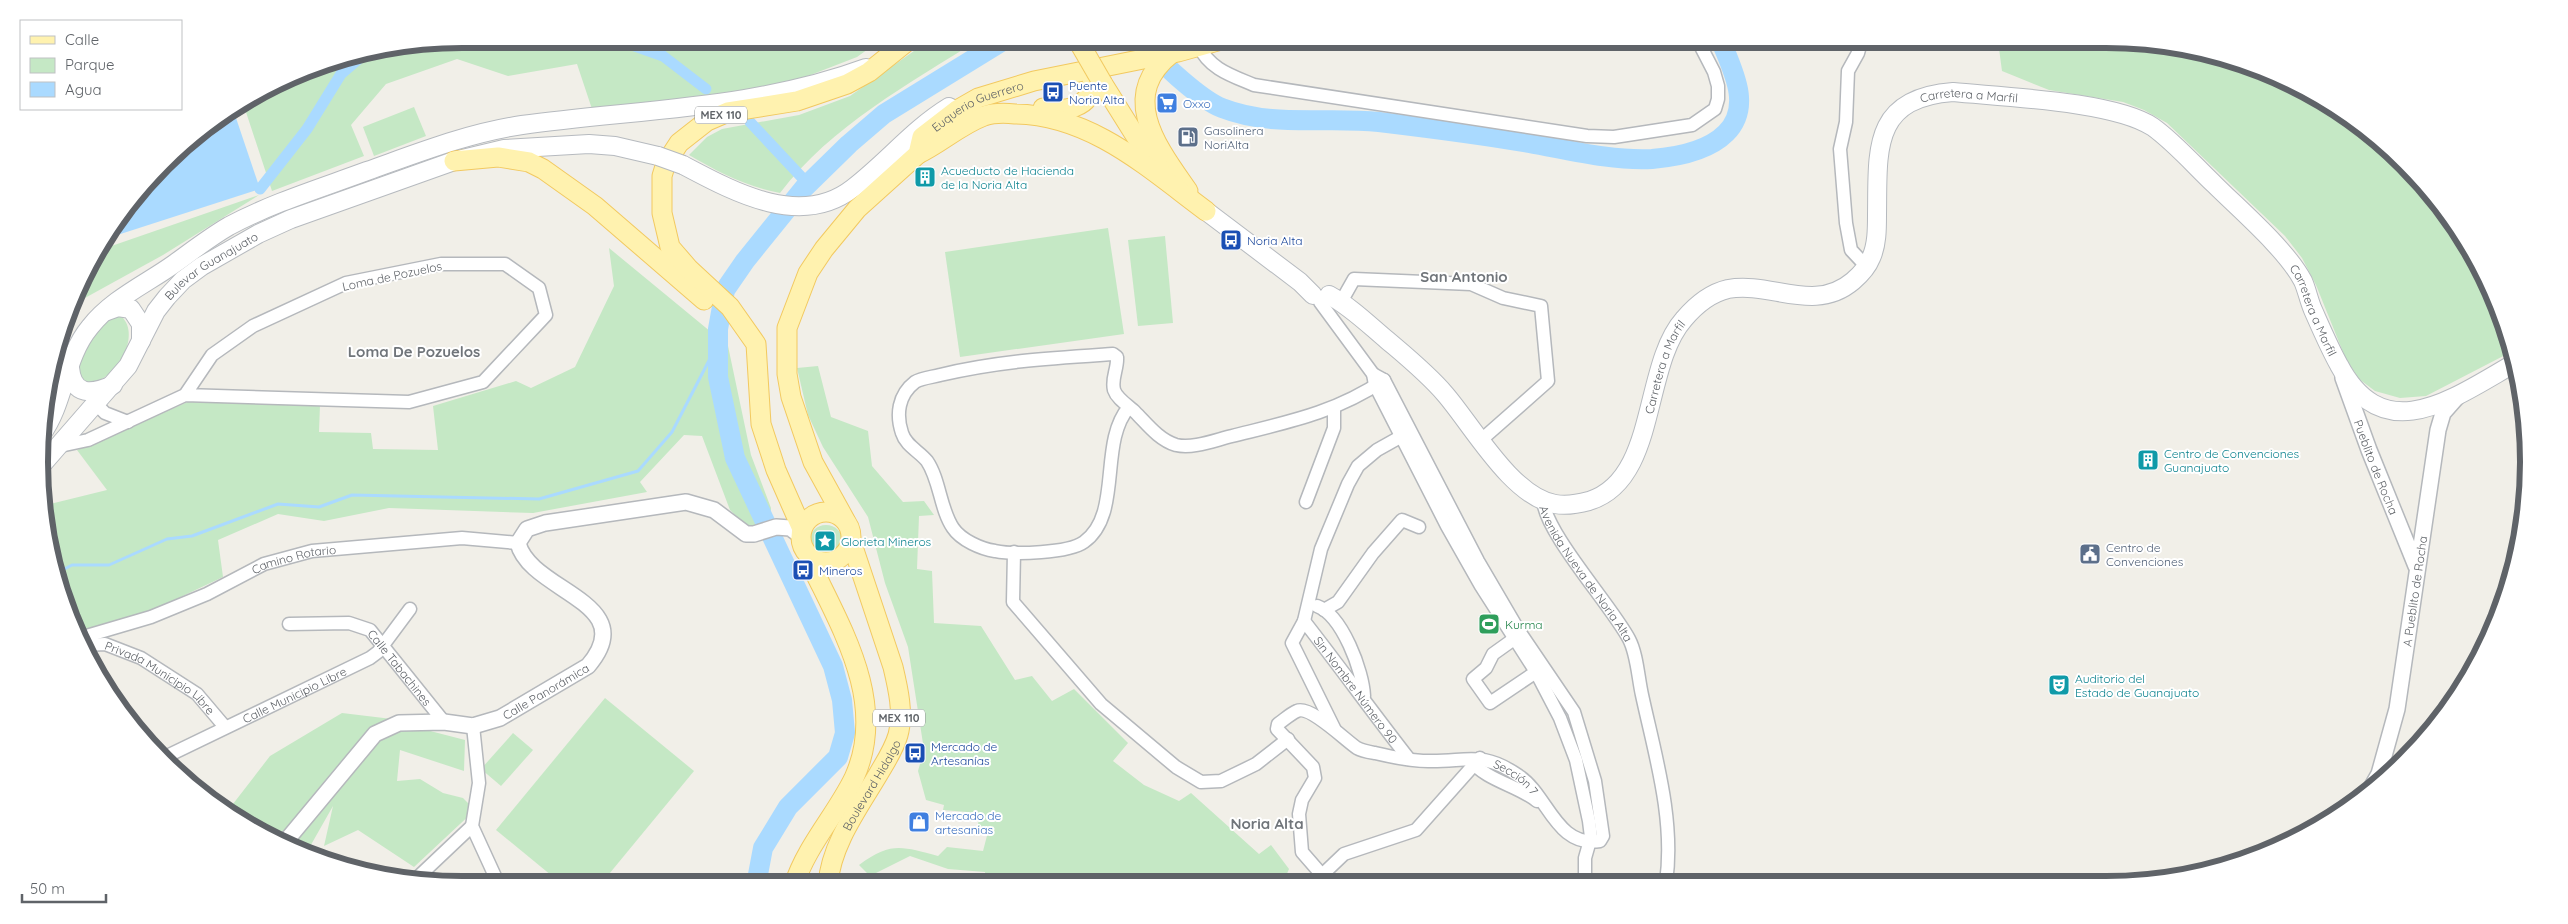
<svg xmlns="http://www.w3.org/2000/svg" width="2568" height="924" viewBox="0 0 2568 924" font-family="Quicksand,sans-serif">
<rect width="100%" height="100%" fill="#f1efe8"/>
<!-- green -->
<g fill="#c5e8c5">
<path d="M462 39H882L857 57 795 81 750 90 592 109 577 64 508 76 457 59 386 84 351 125 364 156 272 191 244 106 300 71 380 47Z"/>
<path d="M931 39H980C910 83 831 126 780 193 747 187 718 172 689 155L707 137 722 129 799 115 850 96Z"/>
<path d="M1904 39C2007 39 2111 34 2213 53 2228 56 2242 63 2256 68 2378 114 2483 223 2513 351L2426 396 2400 398 2375 391 2359 379 2345 357 2316 285 2302 258 2285 236 2167 123 2144 110 2123 102 2049 90 2002 71 1998 41 1906 45Z"/>
<path d="M414 107 426 136 374 156 363 127Z"/>
<path d="M259 195 163 255 74 304 83 275 97 251Z"/>
<path d="M1108 228 1124 334 960 357 945 252Z"/>
<path d="M1165 236 1173 323 1138 326 1128 240Z"/>
<path d="M609 248 728 346 751 455 771 508 770 519 748 528 730 510 702 436 684 435 640 482 647 492 533 513 389 508 324 521 278 514 218 540 223 577 151 611 80 631 53 571 42 506 107 490 77 450 190 401 320 405 319 432 371 433 373 449 438 450 433 406 516 381 531 388 575 367 614 286Z"/>
<path d="M120 315C142 333 119 376 94 382 89 383 84 381 80 378 66 362 95 330 105 317Z"/>
<path d="M818 366 831 417 868 431 872 466 903 502 924 501 934 515 919 516 917 569 932 571 934 623 981 626 1015 680 1032 676 1052 701 1074 689 1128 743 1113 761 1144 785 1179 801 1191 793 1259 854 1271 845 1289 869 1283 883 986 884 985 872 948 869 910 856 870 876 859 865C892 841 902 847 938 856L947 847 983 851 989 828 978 826 979 813 943 810 944 805 926 800 918 771 924 750 908 647 885 583 868 517 823 447 808 415 797 368Z"/>
<circle cx="826" cy="542" r="17"/>
<path d="M605 698 694 771 600 885H563L496 830Z"/>
<path d="M342 713 417 722 407 725 465 740 464 771 400 750 397 781 420 779 443 793 463 798 475 810 414 867 358 830 324 846 333 806 308 850 226 813 270 756Z"/>
<path d="M513 733 533 750 501 786 481 769Z"/>
</g>
<!-- water -->
<path fill="#aadaff" d="M234 112 260 189 105 239 126 204 183 144Z"/>
<g fill="none" stroke-linecap="round" stroke-linejoin="round">
<!-- stream -->
<path stroke="#aadaff" stroke-width="3" d="M55 574 72 565H109L167 539 192 536 278 504 319 507 352 495 539 499 638 471 672 432 717 345"/>
<!-- canal -->
<g stroke="#aadaff" stroke-width="11">
<path d="M615 39 663 56 706 89"/>
<path d="M750 122 808 184"/>
<path d="M260 189 307 129 341 74 369 50"/>
</g>
<!-- river -->
<g stroke="#aadaff" stroke-width="20">
<path d="M1138 39C1157 58 1197 98 1222 108 1273 128 1326 116 1379 122 1429 128 1479 134 1529 143 1569 150 1611 161 1652 159 1676 157 1708 151 1726 133 1753 106 1732 69 1720 39"/>
<path d="M756 885 763 848 788 807 838 757 845 733 842 700 833 666 735 458 718 377V329L725 290 745 261 804 188 849 144 884 114 1006 39"/>
</g>
<!-- minor casing -->
<g stroke="#b5b8bc" stroke-width="15">
<g id="minor">
<path d="M1862 39 1858 53 1848 71 1846 122 1840 149 1846 223 1851 250 1866 266"/>
<path d="M1199 46C1209 69 1233 76 1254 85L1587 136 1614 137 1692 125 1715 109 1718 99V86L1714 72 1697 39"/>
<path d="M1320 302 1373 374 1375 385 1447 526 1481 586 1536 672 1560 718 1576 760 1589 821 1591 837 1585 858V883"/>
<path d="M1341 302 1354 279 1471 284 1503 298 1541 306 1548 381 1480 441"/>
<path d="M96 404 105 413 128 422"/>
<path d="M1129 407C1098 443 1123 514 1084 542 1069 553 1014 555 995 551 981 549 961 540 953 528 940 509 940 480 927 461 919 451 906 446 902 433 896 415 898 395 915 382 921 378 933 377 940 375 998 361 1053 358 1113 354L1117 357C1118 369 1111 378 1114 390 1117 399 1129 406 1135 412 1147 424 1159 440 1176 445 1193 449 1215 440 1232 436 1288 422 1335 413 1384 380"/>
<path d="M60 446 88 440 185 395 409 402 483 382 546 315 539 288 505 264H441L346 283 253 326 212 355 185 395"/>
<path id="s1" d="M1543 500C1545 533 1611 605 1629 639 1637 654 1638 677 1642 695 1655 755 1675 820 1666 883"/>
<path d="M1306 502 1334 428V408"/>
<path d="M1014 552 1013 602 1101 704 1176 767 1201 782 1221 781 1256 764 1288 739"/>
<path d="M1317 606C1342 615 1363 671 1364 696"/>
<path d="M1324 610 1338 602 1373 553 1402 520 1419 527"/>
<path id="s2" d="M1304 621C1340 667 1373 713 1409 759"/>
<path id="s3" d="M289 624 349 623 370 630 444 722"/>
<path id="s4" d="M83 637 151 617 207 594 264 564 312 551 462 538 518 543"/>
<path d="M1514 639 1493 654 1486 668 1473 679 1490 703 1536 672"/>
<path id="s5" d="M86 645 105 644 141 658 197 694 225 727"/>
<path d="M473 726 479 783 472 826 499 885"/>
<path d="M1334 728 1292 643 1304 621 1321 549 1348 484 1358 466 1377 450 1402 436"/>
<path id="s6" d="M161 759 370 658 378 652 410 609"/>
<path d="M1470 760C1487 781 1517 785 1537 801"/>
<path d="M1322 875 1344 854 1416 830 1480 758"/>
<path d="M416 879 472 826"/>
<path id="s7" d="M1324 883 1322 875 1302 852 1299 814 1302 800 1315 778 1313 767 1277 729 1278 724C1284 720 1290 714 1297 711 1310 705 1345 740 1357 748 1362 751 1369 752 1375 753 1392 757 1410 761 1428 761 1467 762 1482 750 1519 776 1548 795 1556 848 1600 841L1603 836 1595 781 1574 712 1519 631 1478 561 1384 380 1373 374"/>
</g>
</g>
<!-- tertiary casing -->
<g stroke="#b5b8bc" stroke-width="18">
<g id="tertiary">
<path id="s8" d="M2343 378 2369 450 2416 566"/>
<path id="s9" d="M2370 790 2379 774 2397 709 2438 430 2443 413 2458 396"/>
<path id="s10" d="M286 841 375 734 399 723 444 722 473 726 500 718 588 666C643 602 530 592 518 543L527 529 545 523 686 502 714 510 746 534H754L776 527 790 528 801 536"/>
</g>
</g>
<!-- secondary casing -->
<g stroke="#b6babf" stroke-width="20">
<g id="secondary">
<path d="M683 165C734 192 801 229 853 188 887 162 913 129 949 107"/>
<path d="M1206 211 1300 282 1313 295"/>
<path id="s11" d="M1329 295C1351 307 1368 324 1387 340 1407 357 1428 374 1445 394 1472 425 1512 497 1555 504 1566 506 1578 504 1589 501 1658 480 1642 366 1684 319 1695 306 1711 293 1728 289 1771 281 1814 314 1853 281 1860 275 1867 268 1871 258 1877 245 1877 229 1877 215 1878 151 1871 98 1953 92 2002 97 2114 101 2153 127 2175 143 2194 165 2214 184 2240 210 2286 249 2303 281 2307 290 2309 301 2313 310 2321 328 2329 347 2339 365 2384 451 2455 397 2515 363"/>
<path d="M107 311 118 307 131 309 141 324V341"/>
<path d="M70 368C73 397 92 394 113 385"/>
<path d="M41 435C65 403 64 358 90 327 112 299 146 284 174 264 192 251 210 237 229 226 272 203 321 188 367 171 418 153 468 133 522 125 638 109 755 109 866 68"/>
<path id="s12" d="M40 467 128 366 156 311 167 297 183 280 202 266 258 234 291 219 454 161 504 149 589 144 615 146 658 156"/>
</g>
</g>
<!-- primary casing -->
<g stroke="#f2c960" stroke-width="21">
<g id="primary">
<path d="M1172 53C1117 96 1158 148 1188 191"/>
<path d="M1103 84 1148 156 1159 168"/>
<path d="M1043 108C1064 112 1091 109 1092 83"/>
<path d="M918 154C941 143 960 125 984 116 993 113 1005 113 1015 114 1091 115 1148 168 1206 211"/>
<path d="M454 161 498 157 529 162 543 169 595 206 704 300"/>
<circle cx="826" cy="537" r="25"/>
<path id="s13" d="M845 520 813 462 791 397 787 374V328L808 273 824 249 857 209 918 154 922 137 957 110 978 98 1034 81 1178 52 1225 39"/>
<path d="M802 529 776 470 761 424 756 344 730 307 689 269 670 247 662 213V176L666 163 679 143 707 121 728 112 797 101 847 84 869 72 910 39"/>
<path id="s14" d="M828 884C831 844 859 807 879 773 886 761 894 749 898 735 904 714 898 688 893 667L851 541"/>
<path d="M794 885C807 845 836 815 854 778 886 708 847 638 816 575L814 559"/>
</g>
</g>
<!-- minor -->
<use href="#minor" stroke="#fff" stroke-width="12"/>
<!-- tertiary -->
<use href="#tertiary" stroke="#fff" stroke-width="15"/>
<!-- secondary -->
<use href="#secondary" stroke="#fff" stroke-width="18"/>
<!-- primary -->
<use href="#primary" stroke="#fff2af" stroke-width="19"/>
<!-- secondary-bridge casing -->
<g stroke="#b6babf" stroke-width="20" stroke-linecap="butt">
<path id="secondary-bridge" d="M658 156 683 165"/>
</g>
<!-- primary-bridge casing -->
<g stroke="#f2c960" stroke-width="21" stroke-linecap="butt">
<path id="primary-bridge" d="M1077 39 1103 84"/>
</g>
<!-- secondary-bridge -->
<use href="#secondary-bridge" stroke="#fff" stroke-width="18"/>
<!-- primary-bridge -->
<use href="#primary-bridge" stroke="#fff2af" stroke-width="19"/>
</g>
<!-- icons -->
<defs>
<g id="bus-square" transform="scale(1.125)"><rect x="-9" y="-9" width="18" height="18" rx="4" fill="#1a4fb4" stroke="#fff"/><path d="M-5-6H5V4H4V6H2V4H-2V6H-4V4H-5ZM-3.5-4V0h7V-4ZM-3.5 1.2v1.5H-2V1.2ZM2 1.2v1.5H3.5V1.2Z" fill="#fff"/></g>
<g id="supermarket-square" transform="scale(1.125)"><rect x="-9" y="-9" width="18" height="18" rx="4" fill="#3f7fe0" stroke="#fff"/><path d="M-6-5.5h2.5l.6 2H6L4.5 2H-2.5L-4.4-4H-6ZM-1.5 3.2a1.3 1.3 0 1 0 .1 0ZM3 3.2a1.3 1.3 0 1 0 .1 0Z" fill="#fff"/></g>
<g id="fuel-square" transform="scale(1.125)"><rect x="-9" y="-9" width="18" height="18" rx="4" fill="#5c6f8a" stroke="#fff"/><path d="M-5.5-6h7V0h2V4h1.3V-2.5L3-4.5l.8-.8L6-3V5H2.5V1h-1V6h-7ZM-4.2-4.7v3.2H.2V-4.7Z" fill="#fff"/></g>
<g id="building-square" transform="scale(1.125)"><rect x="-9" y="-9" width="18" height="18" rx="4" fill="#0f9aa8" stroke="#fff"/><path d="M-4-6H4V6H1V3H-1V6H-4ZM-2.5-4.3h1.7v1.8h-1.7ZM.8-4.3h1.7v1.8H.8ZM-2.5-1h1.7V.8h-1.7ZM.8-1h1.7V.8H.8Z" fill="#fff"/></g>
<g id="sight-square" transform="scale(1.125)"><rect x="-9" y="-9" width="18" height="18" rx="4" fill="#0f9aa8" stroke="#fff"/><path d="M0-6L1.8-2.2L6-1.7L2.9 1.2L3.7 5.4L0 3.3L-3.7 5.4L-2.9 1.2L-6-1.7L-1.8-2.2Z" fill="#fff"/></g>
<g id="civic-square" transform="scale(1.125)"><rect x="-9" y="-9" width="18" height="18" rx="4" fill="#5c6f8a" stroke="#fff"/><path d="M-.6-6.5H3V-4.5H.6V-3L4-1V1h2V6H-6V1h2V-1L-.6-3ZM-1.2 2.5V6h2.4V2.5Z" fill="#fff"/></g>
<g id="stadium-square" transform="scale(1.125)"><rect x="-9" y="-9" width="18" height="18" rx="4" fill="#2e9e5b" stroke="#fff"/><path d="M0-5a6.5 5 0 1 0 0 10a6.5 5 0 1 0 0-10ZM-3.5-1.8h7v3.6h-7Z" fill="#fff"/></g>
<g id="theatre-square" transform="scale(1.125)"><rect x="-9" y="-9" width="18" height="18" rx="4" fill="#0f9aa8" stroke="#fff"/><path d="M-5-5.5Q0-4 5-5.5V0Q5 5 0 6Q-5 5-5 0ZM-3.3-2.5H-1v1.5H-3.3ZM1-2.5H3.3v1.5H1ZM-2.8 1Q0 5.5 2.8 1Z" fill="#fff"/></g>
<g id="shop-square" transform="scale(1.125)"><rect x="-9" y="-9" width="18" height="18" rx="4" fill="#3f7fe0" stroke="#fff"/><path d="M-5-2.5h2.3a2.7 3.5 0 0 1 5.4 0H5L5.5 6h-11ZM-1.5-2.5h3a1.5 2.3 0 0 0-3 0Z" fill="#fff"/></g>
</defs>
<g fill-rule="evenodd">
<use href="#bus-square" x="1053" y="92"/>
<use href="#supermarket-square" x="1167" y="103"/>
<use href="#fuel-square" x="1188" y="137"/>
<use href="#building-square" x="925" y="177"/>
<use href="#bus-square" x="1231" y="240"/>
<use href="#building-square" x="2148" y="460"/>
<use href="#sight-square" x="825" y="541"/>
<use href="#civic-square" x="2090" y="554"/>
<use href="#bus-square" x="803" y="570"/>
<use href="#stadium-square" x="1489" y="624"/>
<use href="#theatre-square" x="2059" y="685"/>
<use href="#bus-square" x="915" y="753"/>
<use href="#shop-square" x="919" y="822"/>
</g>
<g text-anchor="middle" dominant-baseline="central" stroke-width="4" stroke-linejoin="round" paint-order="stroke">
<!-- shield labels -->
<g fill="#fff" stroke="#8f9295" stroke-width="1">
<rect x="695" y="106.5" width="52" height="17" rx="4"/>
<rect x="873" y="709.5" width="52" height="17" rx="4"/>
</g>
<g font-size="11" font-weight="bold" fill="#5f6368">
<text x="721" y="115">MEX 110</text>
<text x="899" y="718">MEX 110</text>
</g>
<!-- transit labels -->
<g font-size="12" fill="#164399" stroke="#fff" text-anchor="start">
<text x="1069" y="85">Puente<tspan x="1069" dy="14">Noria Alta</tspan></text>
<text x="1247" y="240">Noria Alta</text>
<text x="819" y="570">Mineros</text>
<text x="931" y="746">Mercado de<tspan x="931" dy="14">Artesanías</tspan></text>
</g>
<!-- street labels -->
<g font-size="12" fill="#5f6368" stroke="#fff">
<text stroke="none"><textPath href="#s11" startOffset="999">Carretera a Marfil</textPath></text>
<text stroke="none"><textPath href="#s13" startOffset="508">Euquerio Guerrero</textPath></text>
<text stroke="none"><textPath href="#s12" startOffset="268">Bulevar Guanajuato</textPath></text>
<text transform="translate(392 276) rotate(-12)">Loma de Pozuelos</text>
<text stroke="none"><textPath href="#s11" startOffset="1434">Carretera a Marfil</textPath></text>
<text stroke="none"><textPath href="#s11" startOffset="506">Carretera a Marfil</textPath></text>
<text stroke="none"><textPath href="#s8" startOffset="95">Pueblito de Rocha</textPath></text>
<text stroke="none"><textPath href="#s4" startOffset="226">Camino Rotario</textPath></text>
<text stroke="none"><textPath href="#s1" startOffset="86">Avenida Nueva de Noria Alta</textPath></text>
<text stroke="none"><textPath href="#s9" startOffset="205">A Pueblito de Rocha</textPath></text>
<text stroke="none"><textPath href="#s3" startOffset="130">Calle Tabachines</textPath></text>
<text stroke="none"><textPath href="#s5" startOffset="84">Privada Municipio Libre</textPath></text>
<text stroke="none"><textPath href="#s10" startOffset="321">Calle Panorámica</textPath></text>
<text stroke="none"><textPath href="#s2" startOffset="86">Sin Nombre Número 90</textPath></text>
<text stroke="none"><textPath href="#s6" startOffset="148">Calle Municipio Libre</textPath></text>
<text stroke="none"><textPath href="#s7" startOffset="446">Sección 7</textPath></text>
<text stroke="none"><textPath href="#s14" startOffset="109">Boulevard Hidalgo</textPath></text>
</g>
<!-- shop labels -->
<g font-size="12" fill="#366cbe" stroke="#fff" text-anchor="start">
<text x="1183" y="103">Oxxo</text>
<text x="935" y="815">Mercado de<tspan x="935" dy="14">artesanias</tspan></text>
</g>
<!-- service labels -->
<g font-size="12" fill="#4e5e75" stroke="#fff" text-anchor="start">
<text x="1204" y="130">Gasolinera<tspan x="1204" dy="14">NoriAlta</tspan></text>
<text x="2106" y="547">Centro de<tspan x="2106" dy="14">Convenciones</tspan></text>
</g>
<!-- culture labels -->
<g font-size="12" fill="#0d838f" stroke="#fff" text-anchor="start">
<text x="941" y="170">Acueducto de Hacienda<tspan x="941" dy="14">de la Noria Alta</tspan></text>
<text x="2164" y="453">Centro de Convenciones<tspan x="2164" dy="14">Guanajuato</tspan></text>
<text x="841" y="541">Glorieta Mineros</text>
<text x="2075" y="678">Auditorio del<tspan x="2075" dy="14">Estado de Guanajuato</tspan></text>
</g>
<!-- leisure labels -->
<g font-size="12" fill="#27864d" stroke="#fff" text-anchor="start">
<text x="1505" y="624">Kurma</text>
</g>
<!-- quarter labels -->
<g font-size="15" font-weight="bold" fill="#70757a" stroke="#fff">
<text x="1464" y="276">San Antonio</text>
<text x="414" y="351">Loma De Pozuelos</text>
<text x="1267" y="823">Noria Alta</text>
</g>
</g>
<!-- crop -->
<path d="M0 0H2568V924H0ZM462 48H2106A414 414 0 0 1 2520 462V462A414 414 0 0 1 2106 876H462A414 414 0 0 1 48 462V462A414 414 0 0 1 462 48Z" fill="#fff" fill-rule="evenodd"/>
<path fill="none" stroke="#5f6368" stroke-width="6" d="M462 48H2106A414 414 0 0 1 2520 462V462A414 414 0 0 1 2106 876H462A414 414 0 0 1 48 462V462A414 414 0 0 1 462 48Z"/>
<!-- legend -->
<rect x="20" y="20" width="162" height="90" fill="#ffffff" stroke="#bfc1c3"/>
<rect x="30" y="36" width="25" height="8" fill="#fff2af" stroke="#bfc1c3"/>
<text x="65" y="45" font-size="15" fill="#5f6368">Calle</text>
<rect x="30" y="58" width="25" height="15" fill="#c5e8c5" stroke="#bfc1c3"/>
<text x="65" y="70" font-size="15" fill="#5f6368">Parque</text>
<rect x="30" y="82" width="25" height="15" fill="#aadaff" stroke="#bfc1c3"/>
<text x="65" y="95" font-size="15" fill="#5f6368">Agua</text>
<!-- scale -->
<path d="M22 894v8h84v-8" fill="none" stroke="#5f6368" stroke-width="2.5"/>
<text x="30" y="894" font-size="15" fill="#5f6368" stroke="#ffffff" stroke-width="4" paint-order="stroke">50 m</text>
</svg>
